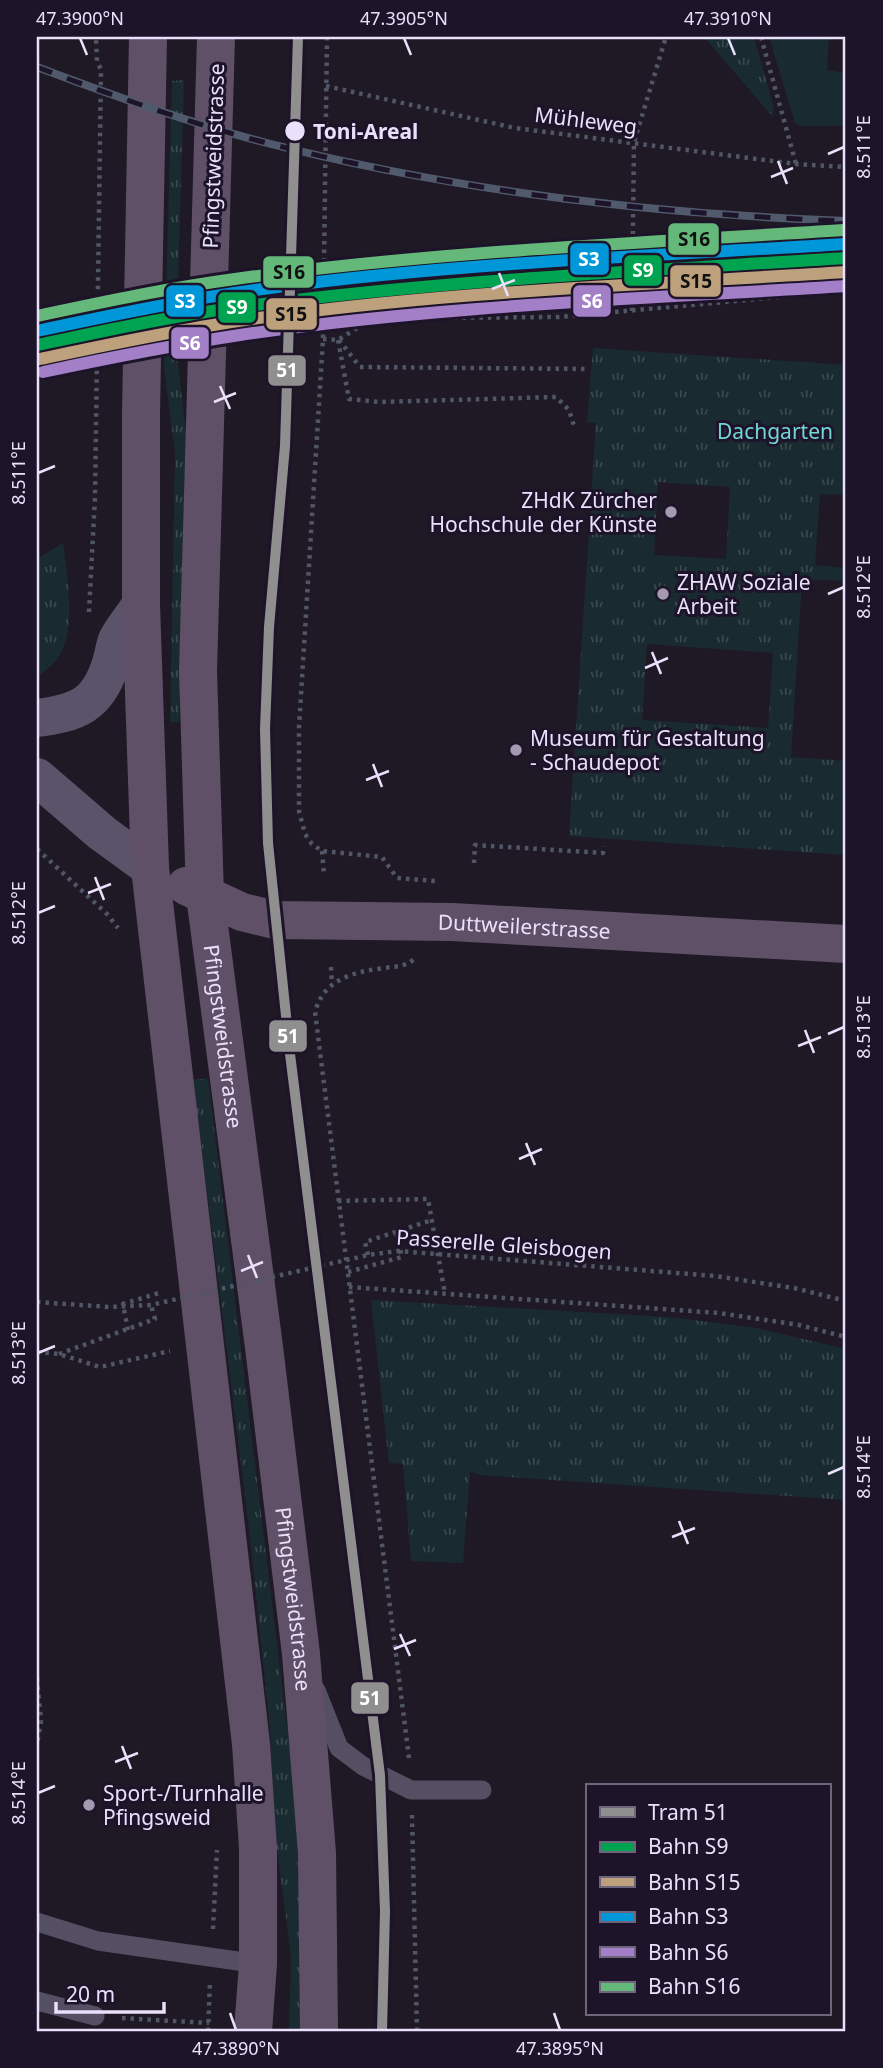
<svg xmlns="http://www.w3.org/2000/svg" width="883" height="2068" viewBox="0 0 883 2068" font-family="'Noto Sans',sans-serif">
<defs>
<pattern id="grass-tufts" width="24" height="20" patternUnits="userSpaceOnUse" patternTransform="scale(1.75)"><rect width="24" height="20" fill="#192a31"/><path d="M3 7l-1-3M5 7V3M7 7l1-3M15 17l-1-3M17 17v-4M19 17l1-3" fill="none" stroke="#3b4950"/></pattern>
</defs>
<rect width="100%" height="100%" fill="#1e1925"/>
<!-- grass -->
<g fill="url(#grass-tufts)" fill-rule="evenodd">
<path d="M704 37H754L774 108 773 117Z"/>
<path d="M184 80 176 349 187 439 179 722H170L175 453 164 367 172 81Z"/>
<path d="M593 348 846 365V495L820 494 815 565 846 568V581L802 579 791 757 846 761V855L569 836 596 423 587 422ZM658 482 730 487 726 559 654 555ZM647 644 773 653 768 728 642 720Z"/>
<path d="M63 543C67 574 77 631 58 658 53 665 43 672 37 677V559Z"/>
<path d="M208 1078 293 1775 302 1890 303 2031H289L291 1957 275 1833 270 1730 249 1528 193 1080Z"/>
<path d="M371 1300 669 1317 757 1328 846 1349V1500L480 1475 470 1471 463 1563 411 1561 403 1464 389 1463Z"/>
</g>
<!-- garden -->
<path fill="#192a31" d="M769 37H829L827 70 846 73V126H801L795 123Z"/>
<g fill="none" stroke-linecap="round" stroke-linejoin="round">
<!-- path -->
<g stroke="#515666" stroke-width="4.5" stroke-dasharray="3.5 5" stroke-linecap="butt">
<path d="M327 37 323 339 299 727V811L305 834 312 844 322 851 382 857 397 878 435 881 437 885"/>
<path d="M761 37 796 164"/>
<path d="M326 86 515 128 796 164 846 167"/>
<path d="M632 311 634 142 666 37"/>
<path d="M323 339 338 340 365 323 417 318 559 317 846 291"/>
<path d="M338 340 349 399 380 402 556 397 569 410 574 426"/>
<path d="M339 340 360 367"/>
<path d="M89 612 95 497 101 69 97 62 96 37"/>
<path d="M37 849 107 914 118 928"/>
<path d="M322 851 324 875"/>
<path d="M474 863 475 845 603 853V846"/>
<path d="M331 967 332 984"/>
<path d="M338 1201 428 1199 445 1294"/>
<path d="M368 1255 365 1242 432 1220"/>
<path d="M348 1272 402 1257 396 1232"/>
<path d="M349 1287 719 1313 799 1325 846 1337"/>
<path d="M128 1330 123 1304 162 1292"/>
<path d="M37 1352 59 1354 100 1367 170 1351"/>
<path d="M59 1354 155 1319 151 1305"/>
<path d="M37 1678 41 1721 37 1745"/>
<path d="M409 1758 315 1012C324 979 353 972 384 968 396 966 405 967 414 959"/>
<path d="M412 1815 417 2031"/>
<path d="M213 1929 217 1850"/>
<path d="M122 2018 209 2023"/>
<path d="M208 2031 210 1983"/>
</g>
<!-- lane -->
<g stroke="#554f64" stroke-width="19">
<path d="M316 1690 339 1748 363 1766 411 1790H482"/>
<path d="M37 1922 98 1941 258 1964"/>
<path d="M37 2001 95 2016"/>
</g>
<!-- secondary -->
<g stroke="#5a536a" stroke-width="38">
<path d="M37 718C76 713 97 706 110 666 113 658 114 648 117 640 123 628 134 616 141 604"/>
<path d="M37 777 102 833 150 868"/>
</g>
<!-- primary -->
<g stroke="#5f5068" stroke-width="38">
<path d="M148 37 141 413V604L150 868 251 1744 258 1848V1964L253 2031"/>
<path id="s1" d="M216 37 198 671 205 895 264 1347 301 1654 317 1853 319 2031"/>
<path id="s2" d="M186 886 242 912 275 920 452 922 846 944"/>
</g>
<!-- rail casing -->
<g stroke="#515a6d" stroke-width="8">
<path id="rail" d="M37 67C111 95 186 122 263 142 454 191 650 214 846 221"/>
</g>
<!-- rail -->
<use href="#rail" stroke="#1d142a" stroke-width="5" stroke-dasharray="16" stroke-linecap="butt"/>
<!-- path-bridge -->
<g stroke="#515666" stroke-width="4.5" stroke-dasharray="3.5 5" stroke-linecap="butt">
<path d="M360 367 588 369"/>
<path d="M37 1302 110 1307 151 1305 368 1255 398 1251 715 1276 794 1288 846 1301"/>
</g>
<!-- rail-1 casing -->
<g stroke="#1d142a" stroke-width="18">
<path id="rail-1" d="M37 345C104 331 171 316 240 307 441 280 644 271 846 258"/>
</g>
<!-- rail-2 casing -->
<g stroke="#1d142a" stroke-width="18">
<path id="rail-2" d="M40 359C106 345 171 331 238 321 439 291 644 285 846 272"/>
</g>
<!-- rail-3 casing -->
<g stroke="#1d142a" stroke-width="18">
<path id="rail-3" d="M37 331C102 317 168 303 234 293 436 263 641 257 845 244"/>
</g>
<!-- rail-4 casing -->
<g stroke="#1d142a" stroke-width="18">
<path id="rail-4" d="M43 372C108 358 174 345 240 335 441 305 644 299 846 286"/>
</g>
<!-- rail-5 casing -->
<g stroke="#1d142a" stroke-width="18">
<path id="rail-5" d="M37 316C103 302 168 288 235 279 437 251 641 243 844 230"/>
</g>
<!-- rail-1 -->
<use href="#rail-1" stroke="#00a34f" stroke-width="12"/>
<!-- rail-2 -->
<use href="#rail-2" stroke="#bda07c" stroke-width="12"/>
<!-- rail-3 -->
<use href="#rail-3" stroke="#0097d8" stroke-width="12"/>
<!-- rail-4 -->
<use href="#rail-4" stroke="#a27fc7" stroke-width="12"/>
<!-- rail-5 -->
<use href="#rail-5" stroke="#64b97a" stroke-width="12"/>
<!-- tram-1 casing -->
<g stroke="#1d142a" stroke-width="16">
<path id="tram-1" d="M298 37 285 446 269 627 265 729 268 843 290 1054 380 1775 385 1911 382 2031"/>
</g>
<!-- tram-1 -->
<use href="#tram-1" stroke="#8f8f8f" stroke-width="10"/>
</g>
<!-- ticks -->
<path fill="none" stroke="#eae0fc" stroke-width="2.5" d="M80 38 87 55M404 38 411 55M728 38 735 55M828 154 844 147M778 161 787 184M771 177 793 168M499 273 508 296M492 289 515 280M220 386 230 409M214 402 236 393M38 473 55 466M828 594 844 587M652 652 661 674M645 668 668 658M373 764 382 787M366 780 389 771M95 877 104 900M88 893 111 884M38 913 55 906M805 1030 814 1053M828 1034 844 1027M798 1046 821 1037M526 1143 535 1165M519 1159 542 1149M248 1255 257 1278M241 1271 263 1262M38 1353 55 1346M828 1474 844 1467M679 1521 688 1544M672 1537 695 1528M400 1634 410 1656M394 1649 416 1640M122 1746 131 1769M115 1762 138 1753M38 1793 55 1786M230 2013 236 2030M554 2013 560 2030"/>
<!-- markers -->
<circle fill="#eae0fc" stroke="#1d142a" stroke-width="2.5" cx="295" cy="131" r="11"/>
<g fill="#a39ab1" stroke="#1d142a" stroke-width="2.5">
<circle cx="671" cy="512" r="7"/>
<circle cx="663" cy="594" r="7"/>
<circle cx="516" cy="750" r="7"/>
<circle cx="89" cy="1805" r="7"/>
</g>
<g text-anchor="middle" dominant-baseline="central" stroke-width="6" stroke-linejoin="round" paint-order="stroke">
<!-- street labels -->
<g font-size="21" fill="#eae0fc" stroke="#1d142a">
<text transform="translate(586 120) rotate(7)">Mühleweg</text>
<text transform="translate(213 156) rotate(-88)">Pfingstweidstrasse</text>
<text stroke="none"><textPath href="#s2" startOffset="345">Duttweilerstrasse</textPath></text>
<text stroke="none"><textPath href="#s1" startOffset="1001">Pfingstweidstrasse</textPath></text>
<text transform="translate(504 1244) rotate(4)">Passerelle Gleisbogen</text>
<text stroke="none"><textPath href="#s1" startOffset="1568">Pfingstweidstrasse</textPath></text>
</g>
<!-- stop labels -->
<g font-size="21" font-weight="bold" fill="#eae0fc" stroke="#1d142a" text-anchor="start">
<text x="313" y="131">Toni-Areal</text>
</g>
<!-- park labels -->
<g font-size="21" fill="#72d5d6" stroke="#1d142a">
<text x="775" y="431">Dachgarten</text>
</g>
<!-- poi labels -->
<g font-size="21" fill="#eae0fc" stroke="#1d142a" text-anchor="start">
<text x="657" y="500" text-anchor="end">ZHdK Zürcher<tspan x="657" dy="24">Hochschule der Künste</tspan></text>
<text x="677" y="582">ZHAW Soziale<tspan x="677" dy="24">Arbeit</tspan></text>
<text x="530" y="738">Museum für Gestaltung<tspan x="530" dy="24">- Schaudepot</tspan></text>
<text x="103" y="1793">Sport-/Turnhalle<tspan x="103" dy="24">Pfingsweid</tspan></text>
</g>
</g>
<g stroke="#1d142a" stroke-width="2.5">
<rect x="667" y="222" width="53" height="34" rx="7" fill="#64b97a"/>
<rect x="569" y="242" width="41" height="34" rx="7" fill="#0097d8"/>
<rect x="623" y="254" width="40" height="33" rx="7" fill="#00a34f"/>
<rect x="262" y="255" width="53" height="34" rx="7" fill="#64b97a"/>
<rect x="669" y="264" width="53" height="34" rx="7" fill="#bda07c"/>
<rect x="572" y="284" width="40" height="34" rx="7" fill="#a27fc7"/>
<rect x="165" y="284" width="40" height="34" rx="7" fill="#0097d8"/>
<rect x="217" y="291" width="40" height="33" rx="7" fill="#00a34f"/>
<rect x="265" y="297" width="53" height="34" rx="7" fill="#bda07c"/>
<rect x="170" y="326" width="40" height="34" rx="7" fill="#a27fc7"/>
<rect x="267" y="354" width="40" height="33" rx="7" fill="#8f8f8f"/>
<rect x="268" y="1019" width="40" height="34" rx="7" fill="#8f8f8f"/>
<rect x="350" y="1681" width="40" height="34" rx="7" fill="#8f8f8f"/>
</g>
<g font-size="19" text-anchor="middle" font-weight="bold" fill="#fff">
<text x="589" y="266">S3</text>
<text x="643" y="277">S9</text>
<text x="592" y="308">S6</text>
<text x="185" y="308">S3</text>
<text x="237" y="314">S9</text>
<text x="190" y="350">S6</text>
<text x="287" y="377">51</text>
<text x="288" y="1043">51</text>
<text x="370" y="1705">51</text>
</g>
<g font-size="19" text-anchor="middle" font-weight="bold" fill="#111">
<text x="694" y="246">S16</text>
<text x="289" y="279">S16</text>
<text x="696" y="288">S15</text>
<text x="291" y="321">S15</text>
</g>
<!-- border -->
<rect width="883" height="2068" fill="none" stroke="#1d142a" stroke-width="77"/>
<!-- legend -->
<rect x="586" y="1784" width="245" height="231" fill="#1d142a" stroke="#6f667e" stroke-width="2"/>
<rect x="600" y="1807" width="35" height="10" fill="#8f8f8f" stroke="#6f667e" stroke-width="2"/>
<text x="648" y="1820" font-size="21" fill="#eae0fc">Tram 51</text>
<rect x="600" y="1842" width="35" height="10" fill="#00a34f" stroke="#6f667e" stroke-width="2"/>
<text x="648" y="1854" font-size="21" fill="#eae0fc">Bahn S9</text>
<rect x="600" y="1877" width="35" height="10" fill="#bda07c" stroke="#6f667e" stroke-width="2"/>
<text x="648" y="1890" font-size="21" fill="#eae0fc">Bahn S15</text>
<rect x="600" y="1912" width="35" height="10" fill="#0097d8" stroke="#6f667e" stroke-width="2"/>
<text x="648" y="1924" font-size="21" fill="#eae0fc">Bahn S3</text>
<rect x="600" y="1947" width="35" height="10" fill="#a27fc7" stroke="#6f667e" stroke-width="2"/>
<text x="648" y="1960" font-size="21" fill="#eae0fc">Bahn S6</text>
<rect x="600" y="1982" width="35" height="10" fill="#64b97a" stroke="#6f667e" stroke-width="2"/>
<text x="648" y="1994" font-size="21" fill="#eae0fc">Bahn S16</text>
<!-- scale -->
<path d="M56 2002v10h108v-10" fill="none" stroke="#eae0fc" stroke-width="3.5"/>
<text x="66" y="2002" font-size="21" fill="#eae0fc" stroke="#1d142a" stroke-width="5" paint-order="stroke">20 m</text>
<rect x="38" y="38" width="806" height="1992" fill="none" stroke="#eae0fc" stroke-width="2.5"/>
<g font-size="18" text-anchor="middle" fill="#eae0fc">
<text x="80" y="25">47.3900°N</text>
<text x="404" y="25">47.3905°N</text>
<text x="728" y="25">47.3910°N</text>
<text transform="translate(864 147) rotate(-90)" y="6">8.511°E</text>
<text transform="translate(19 473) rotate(-90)" y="6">8.511°E</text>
<text transform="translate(864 587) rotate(-90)" y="6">8.512°E</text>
<text transform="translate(19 913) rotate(-90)" y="6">8.512°E</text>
<text transform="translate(864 1027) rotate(-90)" y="6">8.513°E</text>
<text transform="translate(19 1353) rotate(-90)" y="6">8.513°E</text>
<text transform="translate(864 1467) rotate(-90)" y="6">8.514°E</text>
<text transform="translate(19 1793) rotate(-90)" y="6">8.514°E</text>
<text x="236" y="2055">47.3890°N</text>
<text x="560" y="2055">47.3895°N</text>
</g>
</svg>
